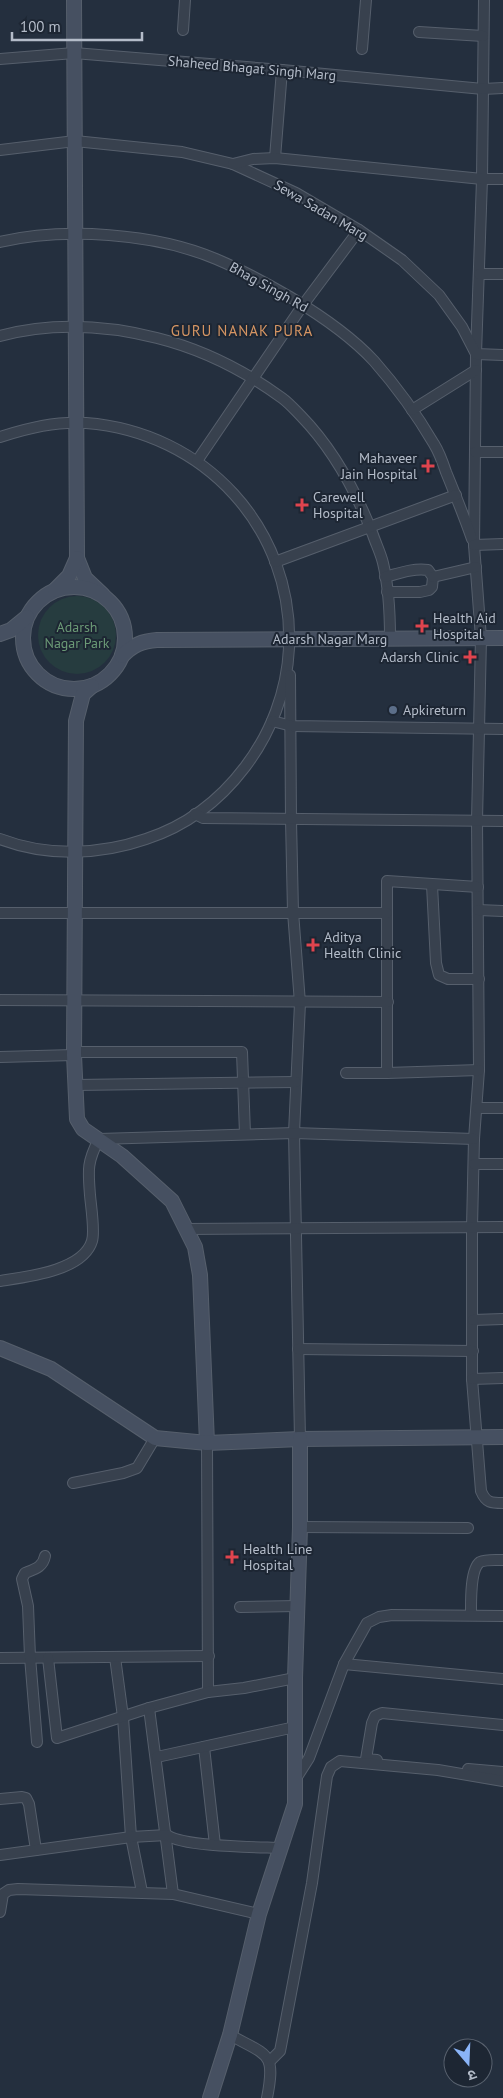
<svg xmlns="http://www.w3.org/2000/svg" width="503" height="2098" viewBox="0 0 503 2098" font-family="'PT Sans','Noto Sans Devanagari',sans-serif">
<rect width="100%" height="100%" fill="#242f3e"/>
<!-- green -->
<circle fill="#263c3f" cx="77" cy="635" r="39"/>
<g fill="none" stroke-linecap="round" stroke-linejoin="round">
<!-- street casing -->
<g stroke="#565f6c" stroke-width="12">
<g id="street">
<path d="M484 0 482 179 476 354 474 545 481 638 477 821 479 1070 474 1139 472 1227V1379L481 1491C486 1503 491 1503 503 1503"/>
<path d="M183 30 185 0"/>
<path d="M419 32 483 36"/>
<path d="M362 49 366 0"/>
<path d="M0 59 74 53 282 70 483 89 503 88"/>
<path d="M0 150 75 141 182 152 233 164 296 193 359 230 402 260 439 295 462 327 476 354 503 355"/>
<path d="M275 158 282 70"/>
<path d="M233 164 253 159 275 158 482 179H503"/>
<path d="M0 242C64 227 155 233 216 259 242 270 266 283 290 297 320 315 351 336 374 361 396 386 417 415 434 444 439 452 443 463 446 472 455 494 464 516 472 539"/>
<path d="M479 274H503"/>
<path d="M0 336C52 322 105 325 157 338 201 349 245 371 282 398 289 403 295 410 301 416 334 450 356 491 373 535 376 544 381 554 383 563 389 588 390 613 390 638"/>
<path d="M412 410 476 370"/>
<path d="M0 437C28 428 56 421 86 423 204 432 294 528 289 648 287 691 271 733 245 767 220 800 186 826 146 839 100 855 47 857 0 839"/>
<path d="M475 452H503"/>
<path d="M197 461 303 305 359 230"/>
<path d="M474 545 503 544"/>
<path d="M275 562 456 495"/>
<path d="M385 577C400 573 413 568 428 570L433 577 432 587 429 590 420 592H387"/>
<path d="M433 577 476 567"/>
<path d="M290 675 291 820 293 912 300 1003 294 1133 300 1439"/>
<path d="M272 721 292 726 503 729"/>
<path d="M195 814 203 818 503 821"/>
<path d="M432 885 436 963 439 975 448 979H479"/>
<path d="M478 887 387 881V1073L479 1070"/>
<path d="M478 910 503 911"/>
<path d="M0 913H387"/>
<path d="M0 1000 388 1002"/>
<path d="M74 1052H242L245 1134"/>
<path d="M0 1057 74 1055"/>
<path d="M346 1073H387"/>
<path d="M75 1085 296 1082"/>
<path d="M477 1108H503"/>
<path d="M474 1164H503"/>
<path d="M186 1229 503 1227"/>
<path d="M0 1281C26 1277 83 1271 92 1241 95 1231 91 1207 90 1195 88 1170 87 1162 99 1139L294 1133 474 1139"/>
<path d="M473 1320 503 1319"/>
<path d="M298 1349 473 1351"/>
<path d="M472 1379 503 1378"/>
<path d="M207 1443 208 1692"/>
<path d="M73 1483 123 1473 137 1468 155 1438"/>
<path d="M300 1527 468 1528"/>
<path d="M240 1607 297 1606"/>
<path d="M471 1615C471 1603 470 1569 480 1562 486 1559 496 1560 503 1560"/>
<path d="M115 1657 123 1717 131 1837 142 1892"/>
<path d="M0 1658 209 1656"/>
<path d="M48 1658 57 1738 149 1708 208 1692 244 1688 295 1678"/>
<path d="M344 1664 503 1679"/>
<path d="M149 1708 173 1894"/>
<path d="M37 1742 30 1657 28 1606 22 1579 25 1573C35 1569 43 1567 45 1556"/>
<path d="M204 1747 215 1845"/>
<path d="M157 1757 295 1727"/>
<path d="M377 1760 366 1759 372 1723 375 1716 382 1713 503 1725"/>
<path d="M468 1769 503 1772"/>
<path d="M295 1780 309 1758 344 1664 367 1623 379 1617 392 1615 503 1616"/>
<path d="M0 1799 22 1797 26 1798 29 1804 36 1850"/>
<path d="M0 1855 131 1837 167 1835C183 1847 257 1847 281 1848"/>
<path d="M0 1912 3 1894 9 1890 18 1889 173 1894 259 1914"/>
<path d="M230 2035C268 2056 276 2052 267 2098"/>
<path d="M269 2062 280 2051 281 2046 312 1883 327 1776 331 1767 340 1761 438 1770 503 1781"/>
</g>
</g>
<!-- secondary casing -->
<g stroke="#565f6c" stroke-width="16">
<g id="secondary">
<path d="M74 0 77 558 85 578 103 595"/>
<circle cx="74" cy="638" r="51"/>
<path d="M55 590 69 576 77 558"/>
<path d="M0 634 11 630 27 617"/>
<path d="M122 656C133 645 142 641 157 640L503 638"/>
<path d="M92 686 83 694 76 721 74 1055 77 1119 83 1129 122 1156 172 1201 195 1247 200 1275 207 1443"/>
<path d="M0 1348 51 1369 155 1438 207 1443 300 1439 503 1437"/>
<path d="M210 2098 230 2035 259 1914 295 1804V1678L300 1527V1439"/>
</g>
</g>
<!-- street -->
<use href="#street" stroke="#38414e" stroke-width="10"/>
<!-- secondary -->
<use href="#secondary" stroke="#465061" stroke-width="14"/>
</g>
<!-- markers -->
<g fill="#e0444e" stroke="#1d2633" stroke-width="2">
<path d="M425.5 458.5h5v5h5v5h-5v5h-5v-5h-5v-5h5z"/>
<path d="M299.5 497.5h5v5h5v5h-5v5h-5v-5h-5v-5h5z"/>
<path d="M419.5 618.5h5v5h5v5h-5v5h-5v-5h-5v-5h5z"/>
<path d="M467.5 649.5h5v5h5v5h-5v5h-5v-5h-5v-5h5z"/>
<path d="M310.5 937.5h5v5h5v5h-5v5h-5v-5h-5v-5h5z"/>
<path d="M229.5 1549.5h5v5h5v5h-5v5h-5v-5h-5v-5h5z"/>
</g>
<circle fill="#5c6f8a" stroke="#1d2633" stroke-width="2" cx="393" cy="710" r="5"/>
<g text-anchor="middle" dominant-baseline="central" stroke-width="4" stroke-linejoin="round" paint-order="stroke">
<!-- street labels -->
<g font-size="14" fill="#b4bcc9" stroke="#1d2633">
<text transform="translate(252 68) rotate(5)">Shaheed Bhagat Singh Marg</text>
<text transform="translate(321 210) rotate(30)">Sewa Sadan Marg</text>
<text transform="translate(269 287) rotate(29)">Bhag Singh Rd</text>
<text x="330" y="639">Adarsh Nagar Marg</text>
</g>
<!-- poi labels -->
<g font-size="14" fill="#b4bcc9" stroke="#1d2633" text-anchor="start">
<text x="417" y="458" text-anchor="end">Mahaveer<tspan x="417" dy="16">Jain Hospital</tspan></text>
<text x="313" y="497">Carewell<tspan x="313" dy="16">Hospital</tspan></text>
<text x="433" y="618">Health Aid<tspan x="433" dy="16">Hospital</tspan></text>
<text x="459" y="657" text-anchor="end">Adarsh Clinic</text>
<text x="403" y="710">Apkireturn</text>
<text x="324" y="937">Aditya<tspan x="324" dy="16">Health Clinic</tspan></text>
<text x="243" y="1549">Health Line<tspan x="243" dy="16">Hospital</tspan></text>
</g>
<!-- park labels -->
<g font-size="14" fill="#6b9a76" stroke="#1d2633">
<text x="77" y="627">Adarsh<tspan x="77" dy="16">Nagar Park</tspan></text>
</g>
<!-- neighbourhood labels -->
<g font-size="15" letter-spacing="1" fill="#d59563" stroke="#1d2633">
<text x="242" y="330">GURU NANAK PURA</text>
</g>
</g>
<!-- north arrow -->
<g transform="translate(468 2063) rotate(161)"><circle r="24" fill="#1d2633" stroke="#59626f"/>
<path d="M0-4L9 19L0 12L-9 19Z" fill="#8ab4f8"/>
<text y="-8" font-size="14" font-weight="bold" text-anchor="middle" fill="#b4bcc9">उ</text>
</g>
<!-- scale -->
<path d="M12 32v8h130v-8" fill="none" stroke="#b4bcc9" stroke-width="2.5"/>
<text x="20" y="32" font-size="15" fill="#b4bcc9" stroke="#1d2633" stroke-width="4" paint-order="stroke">100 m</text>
</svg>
